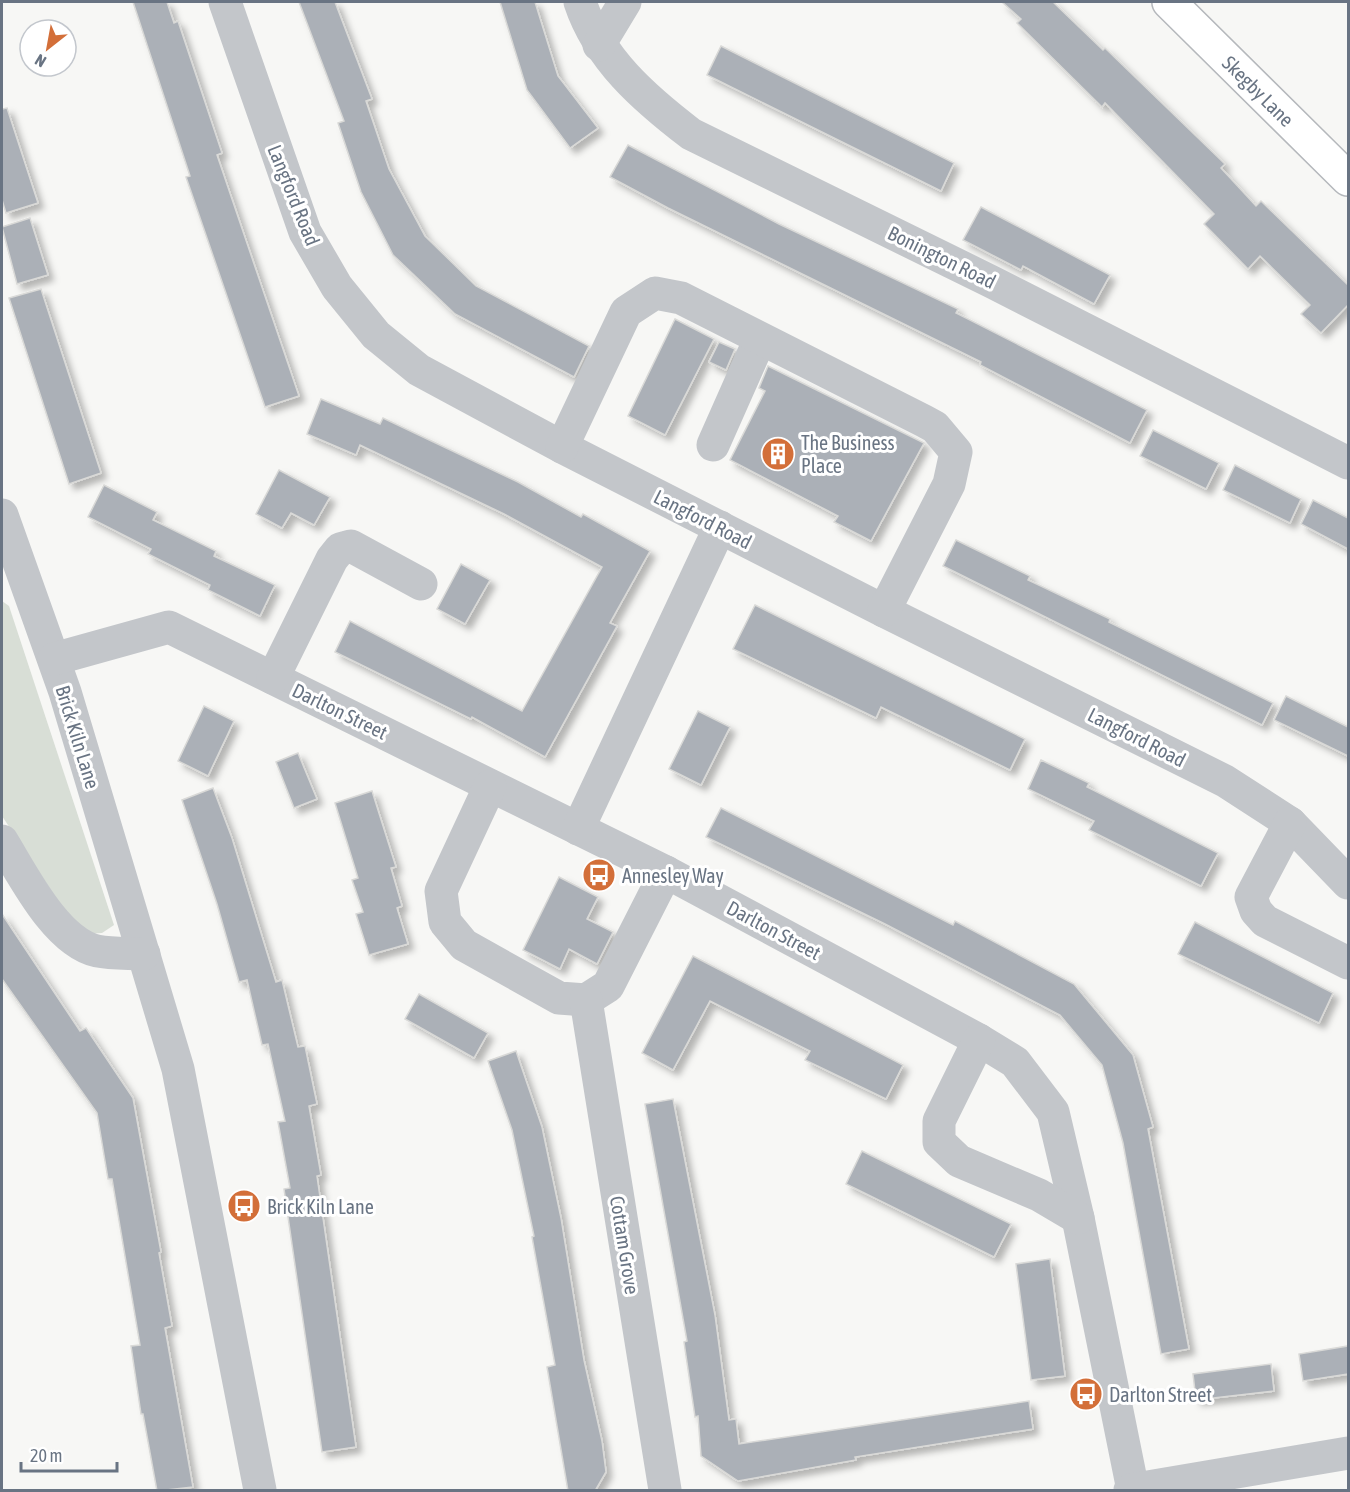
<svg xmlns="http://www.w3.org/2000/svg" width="1350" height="1492" viewBox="0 0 1350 1492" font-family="'Asap Condensed',sans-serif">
<defs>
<filter id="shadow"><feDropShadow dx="5.5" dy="5.5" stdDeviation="3" flood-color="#0004"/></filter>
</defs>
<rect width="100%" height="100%" fill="#f7f7f5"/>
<!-- green -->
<path fill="#d8ded6" d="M2 601 9 606 114 925 102 933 84 934 72 922 2 816Z"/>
<!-- building -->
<g fill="#abb0b7" stroke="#d9d9d7" stroke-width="1.5" filter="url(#shadow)">
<path d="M133 2H167L174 23 178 21 222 153 217 155 299 396 265 407 186 177 190 176Z"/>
<path d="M299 2H335L372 99 366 101 389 169 425 236 476 286 589 346 574 377 455 314 393 255 361 192 338 123 344 121Z"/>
<path d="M500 2H535L558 76 598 128 570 148 527 90Z"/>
<path d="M1002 2H1053L1103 50 1105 48 1225 164 1221 168 1256 206 1261 201 1348 285V305L1321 333 1301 314 1310 305 1260 256 1248 269 1204 224 1214 214 1105 103 1102 107 1017 23 1021 19Z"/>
<path d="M721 46 954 163 941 191 707 75Z"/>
<path d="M7 108 38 203 6 213 2 200V109Z"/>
<path d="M628 145 779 224 958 309 956 313 1147 410 1130 443 980 365 981 362 668 208 610 177Z"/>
<path d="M981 207 1110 275 1094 304 1023 266 1021 270 963 240Z"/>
<path d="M30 218 48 275 17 284 2 227Z"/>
<path d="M41 289 101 473 69 484 9 298Z"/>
<path d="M675 319 714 339 665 435 628 416Z"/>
<path d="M719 342 735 349 726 370 709 362Z"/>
<path d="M768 366 924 443 871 541 834 522 838 516 730 460 765 391 759 388Z"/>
<path d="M321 399 380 424 383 418 518 482 581 517 583 514 650 551 610 623 617 626 545 757 472 717 471 719 335 652 350 621 522 711 602 567 504 514 360 445 356 455 307 434Z"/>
<path d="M1153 430 1219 463 1206 489 1140 456Z"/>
<path d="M1235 465 1301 499 1290 523 1223 490Z"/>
<path d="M279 470 330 497 314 525 291 513 282 528 256 514Z"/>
<path d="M104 485 157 512 153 520 216 551 214 556 275 585 260 616 208 590 210 585 148 554 151 549 88 517Z"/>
<path d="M1313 500 1348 518V549L1301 524Z"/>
<path d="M956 540 1030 576 1028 580 1110 619 1109 622 1273 703 1262 725 943 566Z"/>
<path d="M461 564 490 580 465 624 437 609Z"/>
<path d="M755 605 1025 739 1010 770 881 707 876 718 733 649Z"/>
<path d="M1286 696 1348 727V756L1274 720Z"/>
<path d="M204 706 234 721 208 776 178 761Z"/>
<path d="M698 711 730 727 701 785 669 769Z"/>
<path d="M298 753 317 799 294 808 276 762Z"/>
<path d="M1041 760 1089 783 1087 787 1218 853 1201 886 1089 830 1094 821 1028 789Z"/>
<path d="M213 788 232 838 276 982 282 980 298 1047 305 1046 317 1104 309 1106 321 1175 317 1176 356 1447 322 1452 284 1189 290 1188 278 1122 285 1121 268 1044 262 1045 247 980 239 982 217 904 182 800Z"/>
<path d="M372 791 396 867 391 868 402 906 397 908 408 944 369 955 356 914 363 912 352 880 358 878 335 803Z"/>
<path d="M721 808 953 925 955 921 1074 984 1133 1055 1153 1127 1148 1129 1189 1349 1161 1354 1123 1143 1102 1065 1060 1015 885 924 706 837Z"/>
<path d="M559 877 598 897 587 919 613 932 597 964 569 949 560 969 523 950Z"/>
<path d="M2 914 80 1031 86 1028 133 1098 161 1252 159 1253 172 1326 165 1328 193 1487 157 1491 143 1414H141L131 1346 140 1345 112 1179H108L97 1113 2 979Z"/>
<path d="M1195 922 1333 993 1319 1023 1178 954Z"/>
<path d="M693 956 903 1065 886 1099 805 1060 810 1051 710 1001 673 1070 642 1053Z"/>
<path d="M419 994 488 1033 474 1058 405 1019Z"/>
<path d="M516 1051 542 1127 561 1218 584 1360 602 1441 606 1472 595 1491H568L547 1367 555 1365 532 1237 534 1236 512 1130 488 1061Z"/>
<path d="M673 1099 715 1315 729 1420 736 1419 739 1444 1029 1401 1033 1429 855 1457 856 1460 738 1481 701 1456 698 1416 695 1417 684 1342 687 1341 645 1104Z"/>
<path d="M862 1151 1011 1224 994 1257 846 1184Z"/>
<path d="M1050 1259 1065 1376 1031 1380 1016 1264Z"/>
<path d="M1348 1346V1374L1303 1381 1299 1354Z"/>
<path d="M1271 1364 1274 1391 1196 1400 1193 1374Z"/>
</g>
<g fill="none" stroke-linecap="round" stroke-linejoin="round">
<!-- major casing -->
<g stroke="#b5b8bc" stroke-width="36">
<g id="major">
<path id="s1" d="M1169 2 1348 179"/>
</g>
</g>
<!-- minor -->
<g stroke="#c3c6ca" stroke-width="33">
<path d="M225 2 305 232 337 287 376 335 419 370 562 447 884 611 1225 781 1290 823 1348 883"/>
<path d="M580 2C599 59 644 98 691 134L992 282 1348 463"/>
<path d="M599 45 625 2"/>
<path d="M713 445 760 339"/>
<path d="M562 447 626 312 655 293 681 298 924 421 935 427 956 452 949 484 884 611"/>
<path d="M2 515 65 692 178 1069 260 1490"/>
<path d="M54 659 169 627 666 872 979 1040 1015 1062 1053 1112 1078 1218 1133 1490"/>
<path d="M273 678 332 559 340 549 351 546 421 584"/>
<path d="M490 786 441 891 445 922 464 945 559 998 586 1000 608 986 666 872"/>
<path d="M1290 823 1251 897 1256 911 1265 921 1348 963"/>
<path d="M578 829 720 527"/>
<path d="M2 841C23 875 56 942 97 951 112 954 129 953 144 954"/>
<path d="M586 1000 665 1490"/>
<path d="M979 1040 939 1121V1142L959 1161 1039 1195 1078 1218"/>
<path d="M1130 1490 1348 1453"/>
</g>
<!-- major -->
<use href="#major" stroke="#fff" stroke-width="33"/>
</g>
<!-- icons -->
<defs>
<g id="building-disc" transform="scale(1.725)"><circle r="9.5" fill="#d36f39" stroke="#fff"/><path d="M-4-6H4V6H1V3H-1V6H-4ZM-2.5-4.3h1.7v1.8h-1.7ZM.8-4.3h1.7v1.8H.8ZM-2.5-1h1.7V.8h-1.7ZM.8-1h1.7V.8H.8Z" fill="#fff"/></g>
<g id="bus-disc" transform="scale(1.725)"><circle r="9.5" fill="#d36f39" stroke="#fff"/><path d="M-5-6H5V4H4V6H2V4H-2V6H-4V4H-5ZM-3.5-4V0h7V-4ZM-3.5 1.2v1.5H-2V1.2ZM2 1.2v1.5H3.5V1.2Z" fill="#fff"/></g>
</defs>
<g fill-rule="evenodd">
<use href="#building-disc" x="778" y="454"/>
<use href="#bus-disc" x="599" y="875"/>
<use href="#bus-disc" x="244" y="1206"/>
<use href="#bus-disc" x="1086" y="1394"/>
</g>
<g text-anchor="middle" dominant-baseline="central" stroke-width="6" stroke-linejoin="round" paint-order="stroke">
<!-- street labels -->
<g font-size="20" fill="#697483" stroke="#fff">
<text stroke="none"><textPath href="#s1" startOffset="126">Skegby Lane</textPath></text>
<text transform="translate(294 195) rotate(68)">Langford Road</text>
<text transform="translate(942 257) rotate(26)">Bonington Road</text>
<text transform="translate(703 519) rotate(27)">Langford Road</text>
<text transform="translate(340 711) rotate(26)">Darlton Street</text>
<text transform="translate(78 737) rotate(73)">Brick Kiln Lane</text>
<text transform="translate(1137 737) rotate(27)">Langford Road</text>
<text transform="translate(774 930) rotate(28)">Darlton Street</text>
<text transform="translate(625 1245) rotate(81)">Cottam Grove</text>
</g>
<!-- poi labels -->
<g font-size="20" fill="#697483" stroke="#fff" text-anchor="start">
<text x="801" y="442">The Business<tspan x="801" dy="23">Place</tspan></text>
<text x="622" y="875">Annesley Way</text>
<text x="267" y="1206">Brick Kiln Lane</text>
<text x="1109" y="1394">Darlton Street</text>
</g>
</g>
<!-- border -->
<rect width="1350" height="1492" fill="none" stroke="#697483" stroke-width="6"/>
<!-- north arrow -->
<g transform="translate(48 48) rotate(211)"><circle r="28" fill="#ffffff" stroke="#c3c7cd" stroke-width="1.5"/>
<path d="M0-4.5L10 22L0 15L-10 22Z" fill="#d36f39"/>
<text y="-9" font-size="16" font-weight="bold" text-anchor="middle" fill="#697483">N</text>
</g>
<!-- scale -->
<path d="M21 1462v9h96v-9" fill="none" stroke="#697483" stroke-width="3"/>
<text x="30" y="1462" font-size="18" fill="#697483" stroke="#ffffff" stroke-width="4.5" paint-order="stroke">20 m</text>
</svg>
